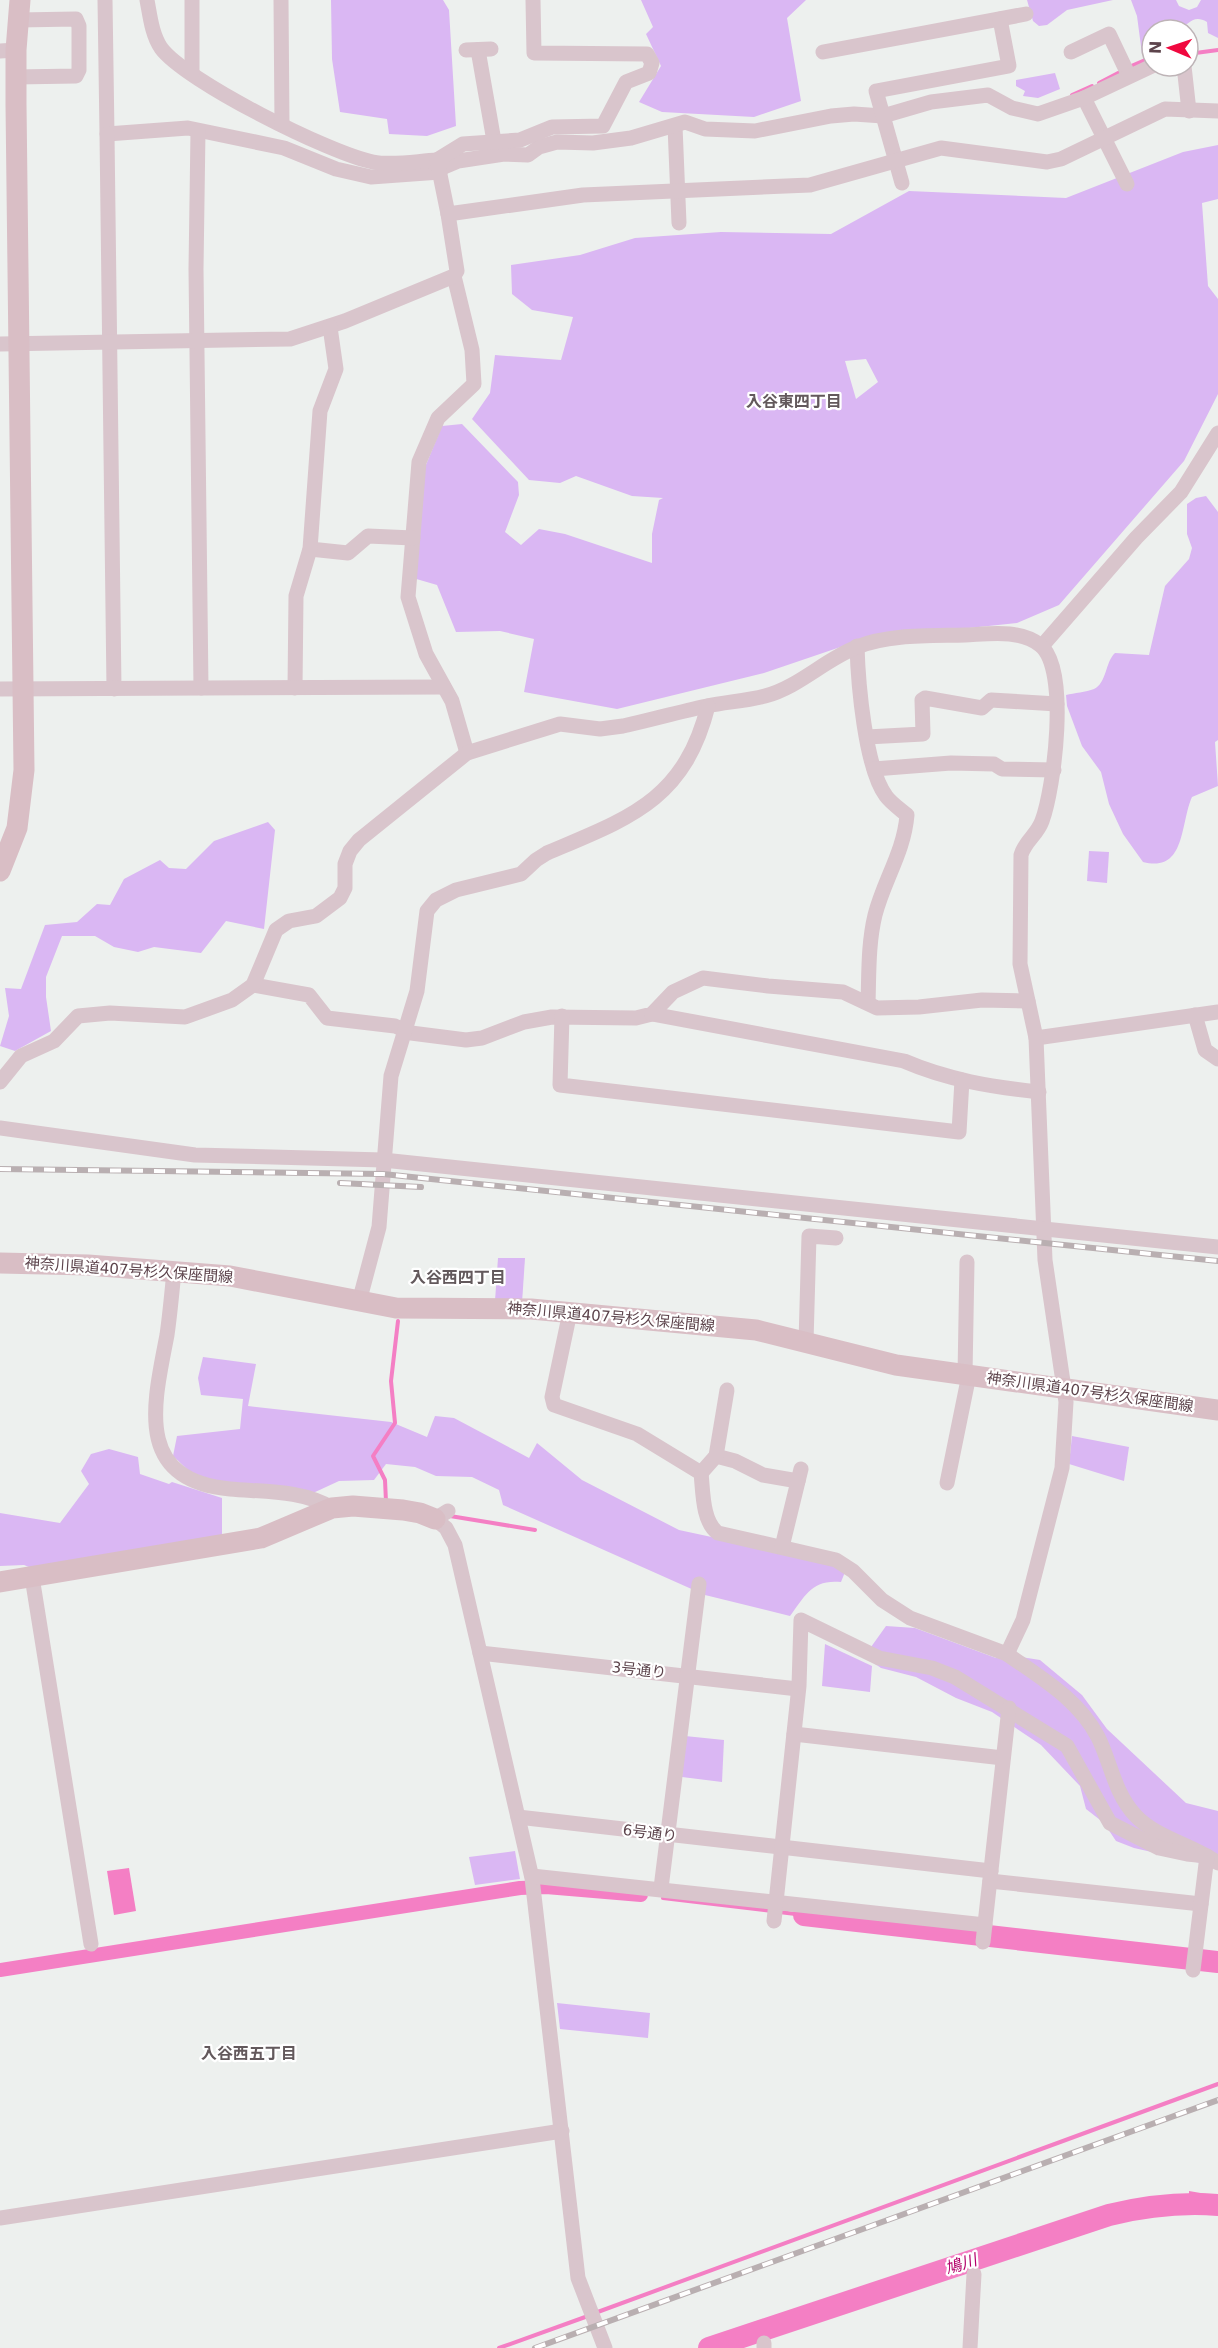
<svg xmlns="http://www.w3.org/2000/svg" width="1218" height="2348" viewBox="0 0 1218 2348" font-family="'DejaVu Sans','Noto Sans JP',sans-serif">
<rect width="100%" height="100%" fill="#edf0ee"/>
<!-- green -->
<g fill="#dab7f3" fill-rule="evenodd">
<path d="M331 0H443L449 10 456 126 427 136 389 134 387 119 340 112 332 59Z"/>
<path d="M641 0H806L787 18 801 101 754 117 662 112 639 102 661 66 646 34 653 27Z"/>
<path d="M1027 0H1113L1067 10 1047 25 1039 26 1033 21Z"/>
<path d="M1131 0H1176L1179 6 1189 10 1197 7 1201 0H1218V38L1208 33 1207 22C1192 13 1189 27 1176 29 1169 30 1161 30 1152 30V54H1142L1137 16Z"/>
<path d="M1055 73 1060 89 1038 98 1023 96 1025 91 1016 86V80Z"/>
<path d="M1218 145V199L1202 203 1208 286 1218 299V394L1184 461 1059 605 1017 623 864 639 764 673 617 709 524 692 534 639 500 631 456 632 437 585 413 578 423 472 442 426 462 424 518 482 519 495 505 532 521 545 539 529 565 534 652 563V534L659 500 663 498 632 496 576 476 560 483 529 480 472 419 490 393 495 355 561 360 573 317 532 310 512 294 511 265 580 255 635 238 721 232 831 234 909 191 1066 198 1183 152ZM866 359 878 382 856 399 845 361Z"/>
<path d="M1206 496 1218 512V740L1215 742 1218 786 1192 797C1180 824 1186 873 1143 862L1123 834 1109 804 1101 772 1082 746 1067 706 1066 695C1074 693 1086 692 1094 689 1107 683 1105 662 1115 653L1149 655 1165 586 1189 559 1192 548 1187 534V504L1196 498Z"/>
<path d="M268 822 275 830 264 929 226 921 201 953 154 947 138 952 114 947 95 936H62L46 977V997L51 1031 15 1051 0 1046 9 1016 5 988 21 989 45 925 77 922 97 904 110 905 124 879 160 860 169 868 186 869 214 841Z"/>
<path d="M1089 851 1109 852 1107 883 1087 881Z"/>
<path d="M498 1258H525L522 1303 495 1301Z"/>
<path d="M203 1357 256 1364 248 1406 391 1422 427 1437 435 1416 454 1418 529 1458 537 1443 582 1480 679 1530 828 1562 845 1572 841 1582C812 1579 805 1596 790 1616L705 1595 503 1505 499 1490 472 1477 436 1476 415 1467 386 1464 374 1480 339 1481 313 1493 206 1487 173 1456 177 1436 240 1429 243 1399 201 1395 198 1378Z"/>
<path d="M1072 1436 1129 1447 1124 1481 1069 1464Z"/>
<path d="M109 1449 138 1457 140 1474 169 1484 172 1482 222 1498V1537L34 1569 24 1565 0 1566V1513L60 1523 89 1484 81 1471 91 1454Z"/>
<path d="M886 1626 915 1628 996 1658 1021 1657 1040 1660 1082 1695 1107 1729 1186 1803 1218 1811V1867L1134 1848 1116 1841 1104 1823 1086 1809 1080 1786 1041 1745 992 1712 956 1698 916 1677 881 1668 868 1659 871 1647Z"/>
<path d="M825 1644 872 1666 870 1692 822 1686Z"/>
<path d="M685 1736 724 1740 722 1782 682 1777Z"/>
<path d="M515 1851 520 1879 475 1885 469 1857Z"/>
<path d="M557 2003 650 2013 648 2038 560 2029Z"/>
</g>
<!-- water -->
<g fill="#f47fc4">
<path d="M129 1868 136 1911 114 1915 107 1871Z"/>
<path d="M1189 2191 1218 2196V2215L1189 2210Z"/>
</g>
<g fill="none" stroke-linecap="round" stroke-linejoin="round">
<!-- stream -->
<g stroke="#f47fc4" stroke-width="4">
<path d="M1188 54 1218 50"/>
<path d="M1129 67 1152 57"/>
<path d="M1099 83 1122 71"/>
<path d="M1072 95 1092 86"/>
<path d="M386 1502 385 1480 373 1456 395 1423 391 1381 398 1321"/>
<path d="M450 1516 535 1530"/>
<path d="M663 1898 772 1911"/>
<path d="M779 1912 804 1915"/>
<path d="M595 2313 1218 2084"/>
<path d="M499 2348 588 2316"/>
</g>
<!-- canal -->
<path stroke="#f47fc4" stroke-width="14" d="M0 1970 520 1888 546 1887 641 1895"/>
<!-- river -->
<g stroke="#f47fc4" stroke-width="22">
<path d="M804 1915 1218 1962"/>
<path d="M709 2348 1109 2215C1146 2206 1180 2202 1218 2205"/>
</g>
<!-- street -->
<g stroke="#d9c5cc" stroke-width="15">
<path d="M105 0 107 134 188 128 284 148 336 169 371 177 440 172"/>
<path d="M147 0C150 16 152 35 161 48 185 81 331 154 373 162 393 166 417 161 437 160"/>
<path d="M281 0 282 125"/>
<path d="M466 50 491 49"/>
<path d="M478 50 494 141"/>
<path d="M0 51 16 50"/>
<path d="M823 52 1026 14"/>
<path d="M1071 52 1109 34 1129 76"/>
<path d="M1184 66 1189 111"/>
<path d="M192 73V0"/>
<path d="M16 77 76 76 79 70V26L76 19 18 20"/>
<path d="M1084 98 1127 184"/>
<path d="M675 126 679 223"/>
<path d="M198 131 196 269 201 688"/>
<path d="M107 134 114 689"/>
<path d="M439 169 458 161 504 154 528 155 539 147 557 142 593 143 631 138 685 122 705 129 755 131 831 116 854 114 883 116 931 102 988 95 1012 108 1038 114 1084 98 1152 66"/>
<path d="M902 183 876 91 1009 66 1000 19"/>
<path d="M448 214 437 160 463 144 520 140 552 127 603 126 626 82 649 73 652 63 647 54 534 53 533 0"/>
<path d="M454 276 472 350 474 384 438 418 419 462 408 597 426 654 452 701 467 753"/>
<path d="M0 344 290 339 345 321 454 276 457 271 448 214 583 195 810 185 941 148 1047 162 1061 159 1165 109 1218 111"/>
<path d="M310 549 348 553 368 536 413 538"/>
<path d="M857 646C858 682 865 768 886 796 891 803 900 809 907 815 904 852 884 880 875 915 868 944 869 974 868 1003"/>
<path d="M1042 646 1136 538 1181 492 1218 433"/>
<path d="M295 688 296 596 310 549 320 411 336 369 330 327"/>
<path d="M0 689 444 687"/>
<path d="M867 737 923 734 922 700 925 698 982 708 991 700 1057 704"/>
<path d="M874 769 951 763 994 764 1002 769 1054 770"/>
<path d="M253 985 309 995 327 1018 395 1026 411 1033 466 1040 482 1038 524 1022 552 1017 636 1018 652 1014 673 992 703 978 768 986 843 992 877 1008 919 1007 982 1000 1028 1001"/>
<path d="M652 1014 904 1061C948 1080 992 1087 1039 1092"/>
<path d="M1195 1015 1205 1050 1218 1059"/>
<path d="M562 1016 560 1085 959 1132 962 1080"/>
<path d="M1036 1038 1218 1012"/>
<path d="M0 1082 21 1056 54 1041 78 1016 110 1013 185 1017 232 1000 253 985 276 930 289 921 316 916 340 898 345 888V864L350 851 359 840 467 753 560 724 600 729 623 726C651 720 678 712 707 706 726 702 746 701 765 696 799 687 824 660 857 647 889 634 931 636 965 635 989 634 1019 629 1040 645 1070 668 1054 789 1042 821 1037 835 1025 841 1021 855L1020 964 1036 1038 1045 1260 1066 1402 1062 1468 1023 1620 1007 1654"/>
<path d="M0 1128 195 1155 383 1160 1218 1247"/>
<path d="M174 1271C172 1292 170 1314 167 1335 154 1403 133 1480 230 1489 265 1492 302 1490 332 1508"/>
<path d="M359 1302 379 1227 391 1076 417 991 427 911 436 900 456 890 521 874 536 860 547 853C629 818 684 801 708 706"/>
<path d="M570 1312 552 1397 554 1405 637 1434 701 1473C703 1490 702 1522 718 1533L836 1560 853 1571 882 1600 910 1618 1007 1654C1041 1678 1078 1699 1098 1737 1111 1763 1114 1792 1135 1815 1156 1838 1193 1845 1218 1863"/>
<path d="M806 1342 809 1236 836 1238"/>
<path d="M965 1375 967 1262"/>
<path d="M716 1456 735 1461 763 1475 798 1481"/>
<path d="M701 1473 716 1456 727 1390"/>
<path d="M947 1483 969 1375"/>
<path d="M448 1511 435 1519 446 1528 455 1545 532 1878 578 2278 605 2348"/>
<path d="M782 1547 801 1469"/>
<path d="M32 1577 91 1944"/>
<path d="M480 1653 798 1689"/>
<path d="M794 1734 1003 1758"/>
<path d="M518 1817 991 1871"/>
<path d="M532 1876 985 1925"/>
<path d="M990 1881 1201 1904"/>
<path d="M661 1888 699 1584"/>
<path d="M774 1921 799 1686 801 1620 879 1658 932 1668 955 1677 1067 1746 1110 1823 1159 1848 1187 1854 1207 1856 1193 1970"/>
<path d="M983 1942 1009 1708"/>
<path d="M0 2218 562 2131"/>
<path d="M764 2348V2343"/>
<path d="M970 2348 974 2274"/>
</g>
<!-- secondary -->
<g stroke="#d9bec5" stroke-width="21">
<path d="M0 871 17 828 24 770 16 104V50L20 0"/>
<path d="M0 1263 88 1265 230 1276 396 1308 531 1309 756 1330 896 1365 1218 1410"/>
<path d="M0 1582 261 1538 332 1508 353 1506 403 1510 420 1513 435 1519"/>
</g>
<!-- rail casing -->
<g stroke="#b9afb1" stroke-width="6">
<g id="rail">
<path d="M0 1169 383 1174 1218 1261"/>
<path d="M340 1183 421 1187"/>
<path d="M535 2348 1218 2100"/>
</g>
</g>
<!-- rail -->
<use href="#rail" stroke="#fff" stroke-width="4" stroke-dasharray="11" stroke-linecap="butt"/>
</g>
<g text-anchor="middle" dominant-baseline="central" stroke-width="4.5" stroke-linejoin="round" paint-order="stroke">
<!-- street labels -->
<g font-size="15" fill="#5d444c" stroke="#fff">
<text transform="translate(129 1270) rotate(4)">神奈川県道407号杉久保座間線</text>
<text transform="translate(611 1317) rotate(5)">神奈川県道407号杉久保座間線</text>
<text transform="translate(1090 1392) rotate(8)">神奈川県道407号杉久保座間線</text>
<text transform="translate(639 1670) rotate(6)">3号通り</text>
<text transform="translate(650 1833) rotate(7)">6号通り</text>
</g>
<!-- neighbourhood labels -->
<g font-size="16" font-weight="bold" fill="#63595c" stroke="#fff">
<text x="794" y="401">入谷東四丁目</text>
<text x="458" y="1277">入谷西四丁目</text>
<text x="249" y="2053">入谷西五丁目</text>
</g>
<!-- water labels -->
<g font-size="16" font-style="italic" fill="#b3006a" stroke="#fff">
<text transform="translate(961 2264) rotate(-18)">鳩川</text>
</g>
</g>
<!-- north arrow -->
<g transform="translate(1170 48) rotate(272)"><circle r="28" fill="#ffffff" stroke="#beb4b7" stroke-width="1.5"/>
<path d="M0-4.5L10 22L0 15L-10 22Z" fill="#f0083f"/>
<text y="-9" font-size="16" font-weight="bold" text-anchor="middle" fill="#5d444c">N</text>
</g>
</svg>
